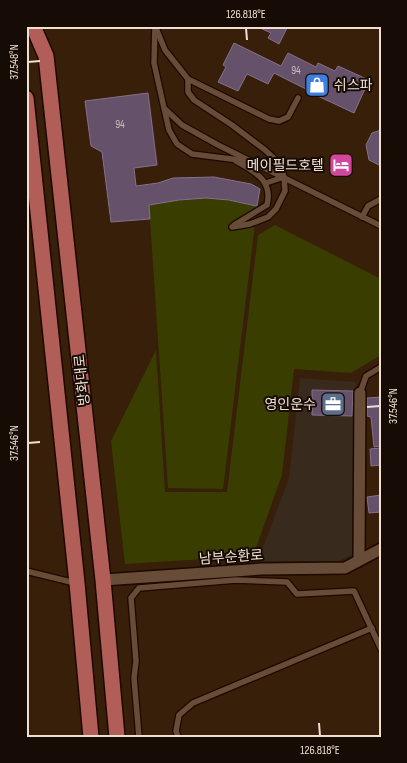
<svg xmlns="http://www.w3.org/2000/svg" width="407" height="763" viewBox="0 0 407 763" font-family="'Sofia Sans Condensed','Noto Sans KR',sans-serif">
<rect width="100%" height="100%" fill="#371f0a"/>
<!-- industrial -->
<path fill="#392a1e" d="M300 378 356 382 354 554 339 561H258L289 478Z"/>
<!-- green -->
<g fill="#393e00">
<path d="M206 198 229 200 257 207 223 489 168 488 149 205 179 200Z"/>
<path d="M275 225 381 279V355L351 373 294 369 282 475 253 556 125 564 111 441 156 350 165 492H227L258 235Z"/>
</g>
<!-- building -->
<g fill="#66516b" stroke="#86708c">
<path d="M256 26H288L279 44 268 38 271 33Z"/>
<path d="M234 43 281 66 288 53 316 67 318 63 335 71 338 66 369 80 354 113 305 90 306 89 274 73 268 84 247 74 238 91 218 82 226 67 223 65Z"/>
<path d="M148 93 157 165 134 168 136 186 158 183 173 178 214 177 251 184 260 189 257 206H256L229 200 206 198 179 200 149 205 150 219 111 222 102 152 91 146 85 101Z"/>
<path d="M381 130V166L369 160 366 145 372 133Z"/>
<path d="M312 390 353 391 352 416 312 415Z"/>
<path d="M381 397V446L374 447 371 417 367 416V398Z"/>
<path d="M381 448V465L371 466 370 449Z"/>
<path d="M381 495V512L369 513 367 497Z"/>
</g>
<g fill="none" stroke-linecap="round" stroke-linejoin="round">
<!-- service casing -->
<g stroke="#1e0800" stroke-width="8">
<g id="service">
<path d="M155 26 154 63 164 108 182 125 218 145 381 226"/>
<path d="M156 28 165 50 188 79V92L194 100 232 125 265 150 280 164 284 177 285 191 276 209 268 217 250 224 232 227"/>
<path d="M188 79 269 119 279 121 288 117 298 98"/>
<path d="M164 108 169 130 177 144 192 154 247 161"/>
<path d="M266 183 284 177"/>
<path d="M362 217 368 206 381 199"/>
<path d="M234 225 267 205C273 180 255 172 236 161"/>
<path d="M360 393 366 376 381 367"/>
<path d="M26 571 75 583"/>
<path d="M139 737 134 678 136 661 131 598 139 588 236 580 287 582 297 594 354 591 381 649"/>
<path d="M178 737 176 731 179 715 193 703 372 628"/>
</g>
</g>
<!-- minor casing -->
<g stroke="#1e0800" stroke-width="14">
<g id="minor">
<path d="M359 560 360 393"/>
<path d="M103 580 262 569 345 568 381 549"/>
</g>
</g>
<!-- primary casing -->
<g stroke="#1e0800" stroke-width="18">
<g id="primary">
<path d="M33 26 46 56 103 580 117 737"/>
<path d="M26 98 77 583 91 737"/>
</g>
</g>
<!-- service -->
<use href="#service" stroke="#674c37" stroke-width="5.5"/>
<!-- minor -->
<use href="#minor" stroke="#674c37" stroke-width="11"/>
<!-- primary -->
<use href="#primary" stroke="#b25e58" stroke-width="15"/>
</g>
<!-- ticks -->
<path fill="none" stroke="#efdfd2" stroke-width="2" d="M246 28 247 40M28 62 40 61M367 407 380 406M28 443 40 442M319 723 320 736"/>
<!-- icons -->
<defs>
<g id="shop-square" transform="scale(1.25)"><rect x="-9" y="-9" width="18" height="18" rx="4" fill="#3f7fe0" stroke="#170c05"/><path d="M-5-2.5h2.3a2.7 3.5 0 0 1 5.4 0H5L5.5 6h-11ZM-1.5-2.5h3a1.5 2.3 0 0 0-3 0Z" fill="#fff"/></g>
<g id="hotel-square" transform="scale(1.25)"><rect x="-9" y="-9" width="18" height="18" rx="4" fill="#d1479c" stroke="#170c05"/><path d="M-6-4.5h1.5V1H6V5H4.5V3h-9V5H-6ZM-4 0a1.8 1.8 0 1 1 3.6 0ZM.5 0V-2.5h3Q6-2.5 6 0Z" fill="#fff"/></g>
<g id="office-square" transform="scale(1.25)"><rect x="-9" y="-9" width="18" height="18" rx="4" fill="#5c6f8a" stroke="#170c05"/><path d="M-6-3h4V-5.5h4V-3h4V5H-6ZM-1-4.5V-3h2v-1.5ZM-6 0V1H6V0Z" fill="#fff"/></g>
</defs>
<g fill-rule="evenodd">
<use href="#shop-square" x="317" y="85"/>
<use href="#hotel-square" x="341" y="165"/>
<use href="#office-square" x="333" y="404"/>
</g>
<g text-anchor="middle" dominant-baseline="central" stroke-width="4" stroke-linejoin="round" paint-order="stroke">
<!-- number labels -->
<g font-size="11" fill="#cdbcb8">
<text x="296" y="70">94</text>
<text x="120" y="124">94</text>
</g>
<!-- poi labels -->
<g font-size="14" fill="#efdfd2" stroke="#170c05" text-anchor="end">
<text x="334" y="85" text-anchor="start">쉬스파</text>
<text x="324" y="165">메이필드호텔</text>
<text x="316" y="404">영인운수</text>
</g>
<!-- street labels -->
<g font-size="14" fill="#efdfd2" stroke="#170c05">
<text transform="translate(82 380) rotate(-96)">방화대로</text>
<text transform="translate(231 557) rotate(-4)">남부순환로</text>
</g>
</g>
<!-- border -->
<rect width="407" height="763" fill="none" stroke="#170c05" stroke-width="55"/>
<rect x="28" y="28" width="352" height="708" fill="none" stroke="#efdfd2" stroke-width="2"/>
<g font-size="12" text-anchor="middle" fill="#efdfd2">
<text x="246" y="18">126.818°E</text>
<text transform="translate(14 62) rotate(-90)" y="4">37.548°N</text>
<text transform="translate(393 406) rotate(-90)" y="4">37.546°N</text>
<text transform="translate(14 443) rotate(-90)" y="4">37.546°N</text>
<text x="320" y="754">126.818°E</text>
</g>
</svg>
